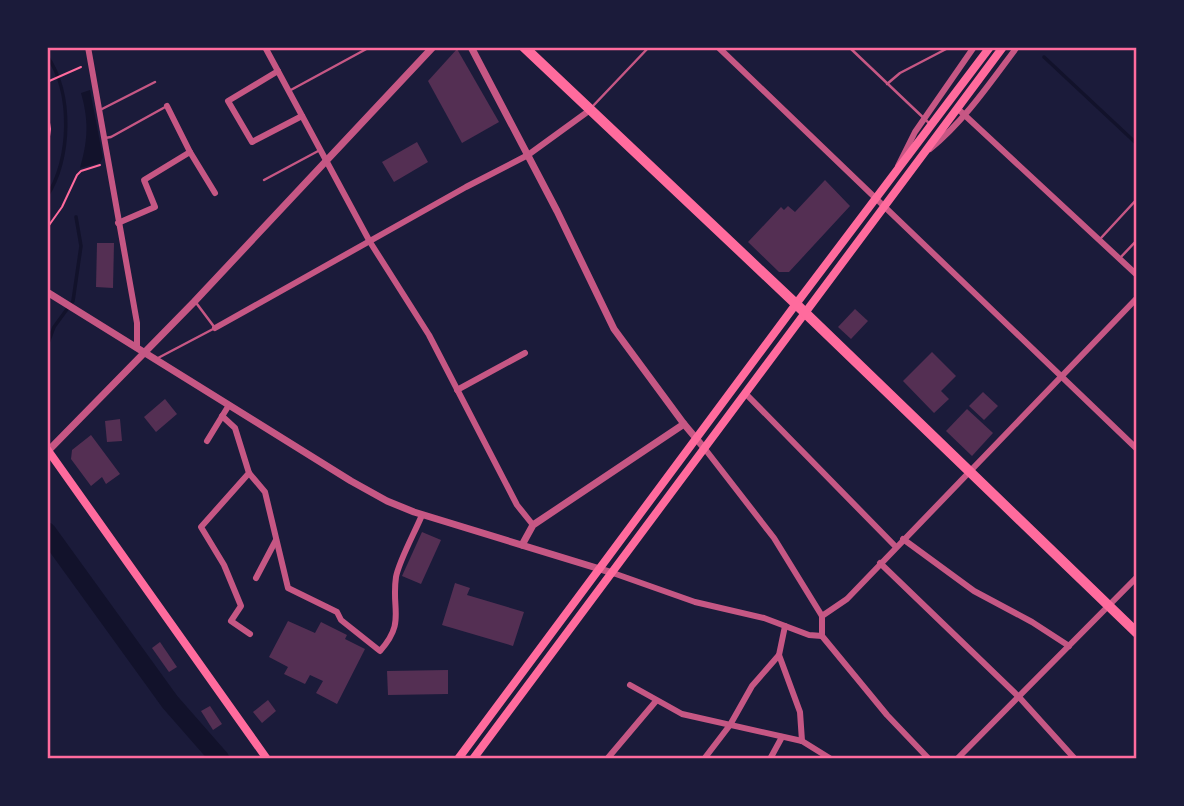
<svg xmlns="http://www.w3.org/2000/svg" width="1184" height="806" viewBox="0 0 1184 806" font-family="'Times New Roman',serif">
<rect width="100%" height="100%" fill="#1b1b3a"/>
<!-- water -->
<path fill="#12122b" d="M90 90 103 158 100 163 80 168C88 140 89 121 81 93Z"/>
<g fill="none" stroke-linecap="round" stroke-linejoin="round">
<!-- stream -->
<g stroke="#12122b" stroke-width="3.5">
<path d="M47 56C73 92 71 160 47 196"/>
<path d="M1044 57 1137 144"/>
<path d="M47 346 54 327 73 301 81 246 76 217"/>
</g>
<!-- river -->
<path stroke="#12122b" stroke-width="19" d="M47 532 170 702 220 759"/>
</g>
<!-- building -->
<g fill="#542f53">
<path d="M457 49 499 122 462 143 428 81Z"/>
<path d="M417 142 428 162 394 182 382 162Z"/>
<path d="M825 180 850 206 789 272H779L748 242 781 207 784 210 788 206 795 212Z"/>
<path d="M97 243H114L113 288 96 287Z"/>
<path d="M855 309 868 321 851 339 838 327Z"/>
<path d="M932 352 956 376 941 391 949 399 934 413 903 381Z"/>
<path d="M983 392 998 406 984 420 969 406Z"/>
<path d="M165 399 177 414 156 432 144 417Z"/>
<path d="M967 409 993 433 972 456 946 431Z"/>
<path d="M120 419 122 441 107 442 105 421Z"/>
<path d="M91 435 120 474 106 484 102 477 91 486 71 459 72 450Z"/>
<path d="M422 532 441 540 421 584 402 576Z"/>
<path d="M455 583 470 588 467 595 524 612 513 646 442 625Z"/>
<path d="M288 621 315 633 321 622 347 635 345 639 365 649 337 704 316 693 323 681 310 675 305 684 284 674 288 667 269 657Z"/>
<path d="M160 642 177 667 169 672 152 648Z"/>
<path d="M448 670V694L388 695 387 671Z"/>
<path d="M268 700 276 711 262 723 253 712Z"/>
<path d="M210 706 222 724 213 730 201 711Z"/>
</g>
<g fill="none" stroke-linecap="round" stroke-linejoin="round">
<!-- path -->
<g stroke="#ff6b9d" stroke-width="2">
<path d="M47 82 81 67"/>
<path d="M47 110 50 129 47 151"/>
<path d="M47 228 62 207 77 175 81 171 100 165"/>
</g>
<!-- service -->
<g stroke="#c65784" stroke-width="2.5">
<path d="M849 47 930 124"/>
<path d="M887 84 900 73 950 47"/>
<path d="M289 91 370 47"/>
<path d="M592 107 649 47"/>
<path d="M102 109 155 82"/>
<path d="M105 138 111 137 167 106"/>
<path d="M264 180 320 150"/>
<path d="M1101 238 1137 199"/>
<path d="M1120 258 1137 240"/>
<path d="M158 358 215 328 197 304"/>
</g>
<!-- minor -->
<g stroke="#c65784" stroke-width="6">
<path d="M88 47 137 323V348"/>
<path d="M265 47 370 242 429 335 517 505 533 525"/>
<path d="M718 47 1137 449"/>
<path d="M278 71 228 101 252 142 302 116"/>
<path d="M167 106 190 152"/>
<path d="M957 108 1137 275"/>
<path d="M930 149C965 120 990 83 1017 47"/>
<path d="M898 166 915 132 974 47"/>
<path d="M118 223 155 207 144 180 190 152 215 193"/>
<path d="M215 328 466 187 528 155 590 110"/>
<path d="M457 390 525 353"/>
<path d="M745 393 896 547"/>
<path d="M222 416 235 428 249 473 201 527 224 565 241 606 231 621 250 634"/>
<path d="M207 441 229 405"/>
<path d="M705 449 774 538 822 616V636L887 715 929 759"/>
<path d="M249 473 265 492 288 588 337 612 341 620 380 651C406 622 391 610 396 577 399 561 415 532 422 515"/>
<path d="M903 539 974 591 1032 622 1069 646"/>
<path d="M880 563 1019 697 1075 759"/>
<path d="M613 573 695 602 764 618 809 635 822 636"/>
<path d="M256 578 276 540"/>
<path d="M822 616 847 599 1137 298"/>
<path d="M779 655 800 712 802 741"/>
<path d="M630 685 682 714 802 741 831 759"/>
<path d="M607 759 656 701"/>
<path d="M704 759 730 725 752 686 779 655 785 626"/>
<path d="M770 759 782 737"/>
<path d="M957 759 1137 577"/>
</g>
<!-- tertiary -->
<g stroke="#c65784" stroke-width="7">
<path d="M471 47 557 211 614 329 684 424"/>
<path d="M47 292 351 481 387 501 414 512 613 573"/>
<path d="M47 452 194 302 433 47"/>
<path d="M522 545 533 525 684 424 705 449"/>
</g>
<!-- secondary -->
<g stroke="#ff6b9d" stroke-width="8">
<path d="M47 449 267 759"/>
<path d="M458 759 796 304 990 47"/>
<path d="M473 759 1003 47"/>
</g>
<!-- primary -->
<path stroke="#ff6b9d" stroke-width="10" d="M524 47 796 304 1137 633"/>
</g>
<!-- border -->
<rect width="1184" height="806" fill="none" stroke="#1b1b3a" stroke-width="98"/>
<rect x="49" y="49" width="1086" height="708" fill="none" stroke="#ff6b9d" stroke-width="2.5"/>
</svg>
